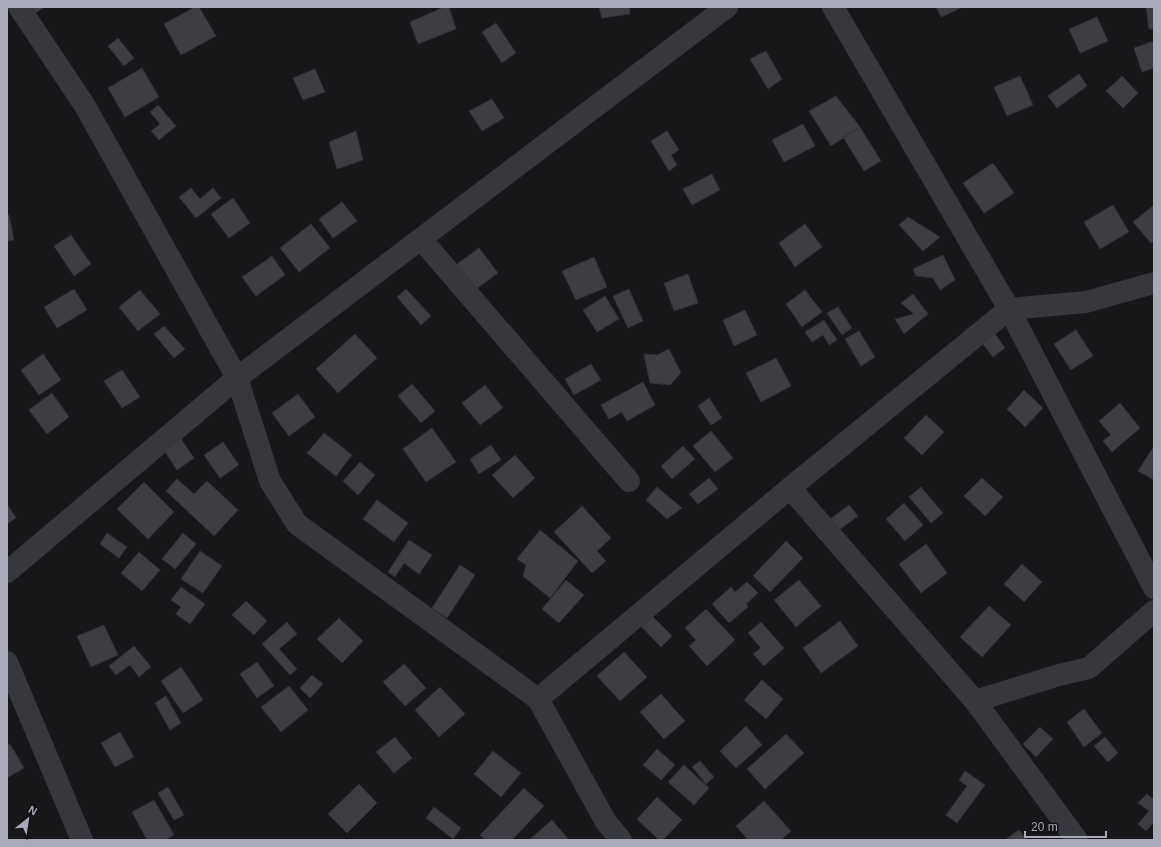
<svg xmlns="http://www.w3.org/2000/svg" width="1161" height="847" viewBox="0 0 1161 847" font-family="Helvetica,sans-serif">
<rect width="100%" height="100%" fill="#171619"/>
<!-- building -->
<g fill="#3e3d43" stroke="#313035">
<path d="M26 7H45L32 15Z"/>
<path d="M195 7H199L216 36 181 55 164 24Z"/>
<path d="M444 7H449L456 29 418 44 410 22Z"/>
<path d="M599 7H629L630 14 602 18Z"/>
<path d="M936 7H963L941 17Z"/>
<path d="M1146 7H1154V29H1149Z"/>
<path d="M1097 17 1108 41 1080 53 1069 29Z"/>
<path d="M496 23 516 53 502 63 482 32Z"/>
<path d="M118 38 134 58 124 66 108 46Z"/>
<path d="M1154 41V68L1142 72 1134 48Z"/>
<path d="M766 51 782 79 768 89 750 59Z"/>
<path d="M142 68 159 97 125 117 108 88Z"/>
<path d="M315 69 325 92 303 100 293 78Z"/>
<path d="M1079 74 1087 86 1057 108 1048 96Z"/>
<path d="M1020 76 1033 105 1007 116 994 87Z"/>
<path d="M1122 76 1138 93 1123 108 1106 91Z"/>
<path d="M836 96 860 127 831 146 809 111Z"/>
<path d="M492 99 504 118 482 131 469 111Z"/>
<path d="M158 105 176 126 159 140 151 131 160 124 150 112Z"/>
<path d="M803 124 815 146 784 162 772 140Z"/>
<path d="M860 127 881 161 864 171 843 137Z"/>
<path d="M356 131 363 160 337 169 329 142Z"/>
<path d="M667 131 679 150 671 155 677 165 669 171 651 141Z"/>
<path d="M993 163 1014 193 984 213 963 183Z"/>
<path d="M712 174 720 190 692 205 683 189Z"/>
<path d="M191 188 200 199 213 188 221 198 196 218 179 197Z"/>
<path d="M233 198 250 223 229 238 211 214Z"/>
<path d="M342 202 357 221 333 238 319 219Z"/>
<path d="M1113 205 1129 232 1100 249 1084 222Z"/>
<path d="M1154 205V241L1151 243 1133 222Z"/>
<path d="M7 215H9L14 240 7 241Z"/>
<path d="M908 217 940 237 923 251 899 225Z"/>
<path d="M311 224 330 248 299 272 280 248Z"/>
<path d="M805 224 822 247 795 267 779 243Z"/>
<path d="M71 235 91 264 74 276 54 246Z"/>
<path d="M479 248 498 273 472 292 453 267Z"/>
<path d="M943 255 955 280 940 290 933 278 916 276 913 269Z"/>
<path d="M272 256 285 275 256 296 242 277Z"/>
<path d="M594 257 607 287 576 300 562 271Z"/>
<path d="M688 274 698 303 674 311 664 283Z"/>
<path d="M74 289 87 310 57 328 44 307Z"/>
<path d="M406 289 431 316 421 325 397 297Z"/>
<path d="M629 289 643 321 628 328 613 296Z"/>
<path d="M140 290 160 314 138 331 119 307Z"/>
<path d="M805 290 822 312 802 327 786 304Z"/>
<path d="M913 294 928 314 904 334 895 319 914 314 901 303Z"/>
<path d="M605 296 619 319 597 332 583 310Z"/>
<path d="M838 307 852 328 842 335 827 313Z"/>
<path d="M745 310 757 335 734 346 723 320Z"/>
<path d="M824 320 837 340 829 345 823 335 812 342 805 332Z"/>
<path d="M986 321 1005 348 993 357 983 344Z"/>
<path d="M164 326 185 349 174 358 154 334Z"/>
<path d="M1076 330 1093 356 1071 370 1054 344Z"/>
<path d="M859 331 875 357 861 366 845 339Z"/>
<path d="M355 334 377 358 338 393 316 369Z"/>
<path d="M669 349 681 373 670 385 650 383 644 354 657 355Z"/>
<path d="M43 354 61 380 39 395 21 370Z"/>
<path d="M776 358 791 386 761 402 746 373Z"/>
<path d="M591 364 601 380 574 395 565 379Z"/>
<path d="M122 370 140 397 122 408 104 381Z"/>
<path d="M643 382 655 405 627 421 622 412 609 419 601 405Z"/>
<path d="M412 384 435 411 421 423 398 396Z"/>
<path d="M485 385 503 408 480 425 462 403Z"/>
<path d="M1024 390 1043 408 1025 427 1007 409Z"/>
<path d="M52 393 69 417 47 434 29 410Z"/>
<path d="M298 394 315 417 289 436 272 413Z"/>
<path d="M709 398 722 418 711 425 698 406Z"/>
<path d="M1120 403 1140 428 1112 452 1103 441 1111 435 1099 421Z"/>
<path d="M926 415 944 432 922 455 904 438Z"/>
<path d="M432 428 456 462 426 482 403 449Z"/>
<path d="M711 431 733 458 715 472 693 446Z"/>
<path d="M324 433 352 455 336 476 307 453Z"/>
<path d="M179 436 194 458 177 470 162 447Z"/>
<path d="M223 442 239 465 220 478 204 455Z"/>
<path d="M491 445 501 460 479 474 470 459Z"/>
<path d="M683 446 695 459 672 479 661 466Z"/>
<path d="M1154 446V480L1138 471Z"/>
<path d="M515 455 535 478 513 498 492 475Z"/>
<path d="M360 462 375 475 358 495 343 481Z"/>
<path d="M709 478 718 489 698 504 689 494Z"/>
<path d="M982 478 1003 497 985 516 964 496Z"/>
<path d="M177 479 194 494 207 481 238 510 214 536 166 491Z"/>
<path d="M144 482 174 512 148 539 117 509Z"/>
<path d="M657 487 682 508 667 519 646 500Z"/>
<path d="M921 487 943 513 931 523 909 497Z"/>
<path d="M377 500 408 523 394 542 363 519Z"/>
<path d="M904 503 923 525 905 541 886 519Z"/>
<path d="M7 504 16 518 7 524Z"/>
<path d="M849 505 858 516 839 530 830 519Z"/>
<path d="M582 506 611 538 597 551 606 561 592 573 554 532Z"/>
<path d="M540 530 578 561 550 598 523 576 526 565 517 559Z"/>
<path d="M107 533 127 547 119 558 100 544Z"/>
<path d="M183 533 196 544 175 569 162 559Z"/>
<path d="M409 540 432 555 419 574 404 563 395 577 388 572Z"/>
<path d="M786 541 803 558 770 592 753 576Z"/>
<path d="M926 544 947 573 921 593 899 564Z"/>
<path d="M200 551 222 566 203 593 181 579Z"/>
<path d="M139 552 160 570 142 591 121 573Z"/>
<path d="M1022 564 1042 582 1024 602 1004 584Z"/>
<path d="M460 565 475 575 447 618 432 608Z"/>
<path d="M566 580 584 595 559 623 542 609Z"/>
<path d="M799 580 821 606 796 627 774 600Z"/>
<path d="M747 582 758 593 746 604 748 607 729 623 712 604 731 587 735 592Z"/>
<path d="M181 587 205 604 190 624 176 614 181 607 171 600Z"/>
<path d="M246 601 267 621 254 635 232 615Z"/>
<path d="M989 606 1011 625 982 657 960 637Z"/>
<path d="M706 609 735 640 707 666 689 646 696 640 685 628Z"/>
<path d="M652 616 672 636 661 647 638 623Z"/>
<path d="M339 618 363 641 342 663 317 639Z"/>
<path d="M840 621 858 646 821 673 803 648Z"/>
<path d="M287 622 297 634 279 649 297 669 290 675 262 644Z"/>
<path d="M761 622 784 648 764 666 753 654 761 648 748 633Z"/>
<path d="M104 625 118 655 91 667 77 636Z"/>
<path d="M134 646 151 667 139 677 130 665 116 675 109 666Z"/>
<path d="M624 652 647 677 620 701 597 676Z"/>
<path d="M257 662 274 686 257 698 240 674Z"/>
<path d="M404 664 426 688 405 706 383 682Z"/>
<path d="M181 667 203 700 183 713 161 681Z"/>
<path d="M312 675 323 684 310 698 300 688Z"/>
<path d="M762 680 783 699 766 719 744 700Z"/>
<path d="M289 686 308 710 281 732 261 707Z"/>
<path d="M440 687 465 714 439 737 415 710Z"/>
<path d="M661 694 685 721 664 739 640 712Z"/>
<path d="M166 696 181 723 170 730 155 703Z"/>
<path d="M1084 709 1102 733 1084 747 1067 722Z"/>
<path d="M746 726 762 745 736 768 720 751Z"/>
<path d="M1040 727 1053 739 1036 757 1023 744Z"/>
<path d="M120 732 134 757 115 767 101 743Z"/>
<path d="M786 734 804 753 765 789 747 769Z"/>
<path d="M395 737 412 758 394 773 376 752Z"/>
<path d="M1105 737 1118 753 1108 762 1094 746Z"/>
<path d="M10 744 24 768 7 778V745Z"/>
<path d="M657 749 675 765 661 780 643 765Z"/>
<path d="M493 751 521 773 501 797 474 774Z"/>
<path d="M700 761 714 777 706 784 692 767Z"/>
<path d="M684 765 709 788 694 805 668 782Z"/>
<path d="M965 771 985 785 957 823 946 815 967 786 959 780Z"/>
<path d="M359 784 377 803 347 833 328 814Z"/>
<path d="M168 787 184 815 174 820 158 793Z"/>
<path d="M524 788 544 806 512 840H486L480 835Z"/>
<path d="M1147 794 1154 800V822L1146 831 1138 824 1149 811 1138 803Z"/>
<path d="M657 797 682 820 663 840H659L637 819Z"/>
<path d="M154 800 174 835 165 840H147L132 812Z"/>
<path d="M764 801 791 831 781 840H748L736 826Z"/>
<path d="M434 807 461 828 453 839 426 818Z"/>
<path d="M552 820 569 840H529Z"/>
<path d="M1019 830 1027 840H1005Z"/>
</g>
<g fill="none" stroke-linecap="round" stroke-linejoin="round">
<!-- street -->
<g stroke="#37373e" stroke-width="22">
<path d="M19 7 85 106 237 378 270 481 297 524 538 699 606 822 621 840"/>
<path d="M833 7 1009 309 1154 588"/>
<path d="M421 239 629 481"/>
<path d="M790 488 975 701 1077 840"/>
<path d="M7 572 237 378 727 7"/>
<path d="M7 662 82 840"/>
<path d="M538 699 790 488 1009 309 1086 302 1154 283"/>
<path d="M975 701 1059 675 1089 668 1154 611"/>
</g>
</g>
<!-- border -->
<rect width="1161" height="847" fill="none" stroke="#a8a9b9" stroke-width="16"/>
<!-- north arrow -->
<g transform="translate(28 819) rotate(30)" stroke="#121114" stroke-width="3" paint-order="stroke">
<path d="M0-3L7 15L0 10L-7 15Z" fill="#a8a9b9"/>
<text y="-6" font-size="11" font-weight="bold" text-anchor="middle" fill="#a8a9b9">N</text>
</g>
<!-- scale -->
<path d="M1025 831v6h81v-6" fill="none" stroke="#a8a9b9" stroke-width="2"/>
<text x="1031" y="831" font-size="12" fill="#a8a9b9" stroke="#121114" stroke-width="3" paint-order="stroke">20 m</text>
</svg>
